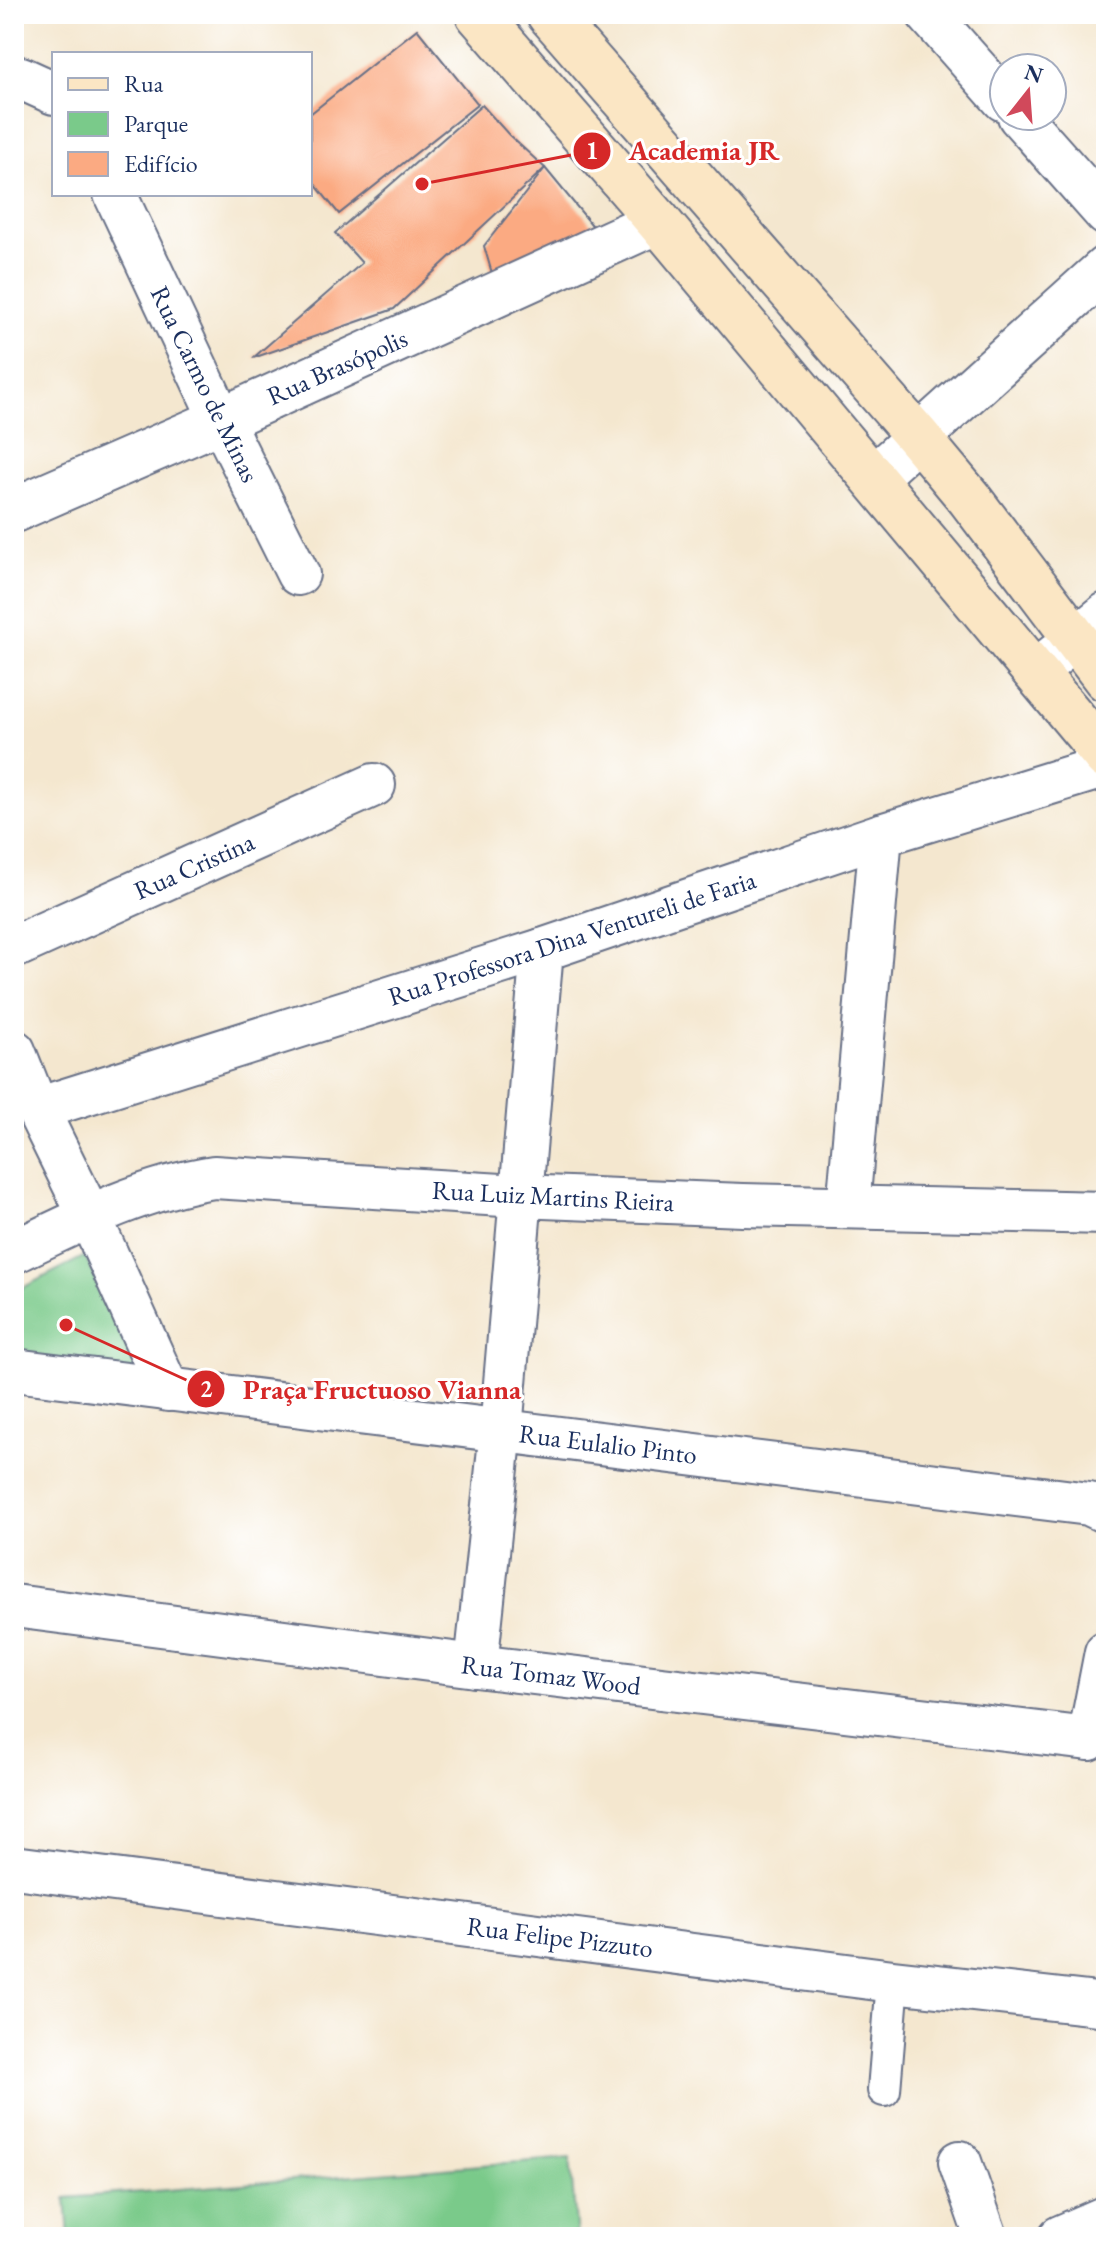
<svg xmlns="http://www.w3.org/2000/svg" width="1120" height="2251" viewBox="0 0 1120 2251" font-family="'EB Garamond',serif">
<rect width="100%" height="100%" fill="#fff"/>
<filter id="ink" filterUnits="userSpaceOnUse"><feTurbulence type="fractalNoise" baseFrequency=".0125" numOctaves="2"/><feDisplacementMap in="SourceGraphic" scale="16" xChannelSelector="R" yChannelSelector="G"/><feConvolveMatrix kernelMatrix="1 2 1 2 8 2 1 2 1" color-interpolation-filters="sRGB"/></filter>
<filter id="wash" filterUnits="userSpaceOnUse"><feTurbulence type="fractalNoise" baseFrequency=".006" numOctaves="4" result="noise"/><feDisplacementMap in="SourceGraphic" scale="32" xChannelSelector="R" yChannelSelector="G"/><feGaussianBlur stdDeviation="1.8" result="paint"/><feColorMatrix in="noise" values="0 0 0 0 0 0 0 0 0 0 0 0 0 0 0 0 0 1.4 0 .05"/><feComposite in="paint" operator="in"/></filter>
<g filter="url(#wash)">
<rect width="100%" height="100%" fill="#f4e7cf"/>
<!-- green -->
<g fill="#7aca8a" stroke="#4a7c74" stroke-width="2">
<path d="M85 1256 141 1373 14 1358V1292Z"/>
<path d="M570 2158 577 2237H69L66 2198Z"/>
</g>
<g id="blocks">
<!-- building -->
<g fill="#fbaa82">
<path d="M417 29 478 104 339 214 310 178V114Z"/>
<path d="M482 105 509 135 545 168 394 309 253 358 362 263 335 233Z"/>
<path d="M545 168 596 230 494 280 484 246Z"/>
</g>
</g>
</g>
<g filter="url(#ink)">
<use href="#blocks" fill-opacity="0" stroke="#676f86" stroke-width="2"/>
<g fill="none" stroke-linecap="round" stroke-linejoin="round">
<!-- pedestrian casing -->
<g stroke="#676f86" stroke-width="36">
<path id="pedestrian" d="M884 2090 893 1981"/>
</g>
<!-- minor casing -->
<g stroke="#676f86" stroke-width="46">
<g id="minor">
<path d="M928 14 1004 100"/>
<path d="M14 78H21L54 93"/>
<path d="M1019 116 1106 214"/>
<path d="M115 194 221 420 298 574"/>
<path d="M1036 671 1106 614"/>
<path d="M14 947 374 785"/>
<path d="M14 1051 37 1109 89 1215 168 1390"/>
<path d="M37 1109 542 950 881 835 1106 766"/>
<path d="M848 1207 881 835"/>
<path d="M14 1252C78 1221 143 1188 214 1177L519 1196 743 1205 1106 1213"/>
<path d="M14 1370 1089 1504 1106 1512"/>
<path d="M14 1606 476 1666 1089 1739"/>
<path d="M476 1666 501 1430 542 950"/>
<path d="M1089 1739 1106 1652"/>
<path d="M14 1867 893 1981 1106 2005"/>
<path d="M960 2162 986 2237"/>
<path d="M1060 2237 1106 2217"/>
</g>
</g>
<!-- tertiary casing -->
<g stroke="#676f86" stroke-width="48">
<g id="tertiary">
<path d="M874 477 1106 268"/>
<path d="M14 510 221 420 658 221"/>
</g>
</g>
<!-- secondary casing -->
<g stroke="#676f86" stroke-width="48">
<g id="secondary">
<path d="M478 14 658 221 1106 757"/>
<path d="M549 14 918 437 969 498 1106 679"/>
</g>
</g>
<!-- pedestrian -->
<use href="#pedestrian" stroke="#fff" stroke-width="32"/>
<!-- minor -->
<use href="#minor" stroke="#fff" stroke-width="42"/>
<!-- tertiary -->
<use href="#tertiary" stroke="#fff" stroke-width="44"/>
<!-- secondary -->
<use href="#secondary" stroke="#fbe6c4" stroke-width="44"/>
</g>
</g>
<g text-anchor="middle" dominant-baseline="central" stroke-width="6" stroke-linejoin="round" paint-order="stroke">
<!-- street labels -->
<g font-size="26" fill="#1b2f5e" stroke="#fff">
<text transform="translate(337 367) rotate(-24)">Rua Brasópolis</text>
<text transform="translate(205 384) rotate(64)">Rua Carmo de Minas</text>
<text transform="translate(194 866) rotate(-24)">Rua Cristina</text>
<text transform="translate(572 938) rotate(-18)">Rua Professora Dina Ventureli de Faria</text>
<text transform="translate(553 1196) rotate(3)">Rua Luiz Martins Rieira</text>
<text transform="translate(608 1444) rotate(7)">Rua Eulalio Pinto</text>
<text transform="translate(551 1675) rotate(7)">Rua Tomaz Wood</text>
<text transform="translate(560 1937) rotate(7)">Rua Felipe Pizzuto</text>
</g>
</g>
<!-- callouts -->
<path fill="none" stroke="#d62828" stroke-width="3" d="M422 184L592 151M66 1325L206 1389"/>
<g fill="#d62828" stroke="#fff" stroke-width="3">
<circle cx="422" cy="184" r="8"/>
<circle cx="66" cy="1325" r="8"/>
<circle cx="592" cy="151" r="20"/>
<circle cx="206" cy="1389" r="20"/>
</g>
<g font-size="24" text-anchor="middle" font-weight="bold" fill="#fff">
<text x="592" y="159">1</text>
<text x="206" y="1397">2</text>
</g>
<g font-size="28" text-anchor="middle" font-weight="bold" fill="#d62828" stroke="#fff" stroke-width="6" stroke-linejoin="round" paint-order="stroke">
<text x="704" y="160">Academia JR</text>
<text x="382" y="1399">Praça Fructuoso Vianna</text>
</g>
<!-- margin -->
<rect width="1120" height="2251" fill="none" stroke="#fff" stroke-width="48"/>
<!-- legend -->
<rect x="52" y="52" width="260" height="144" fill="#ffffff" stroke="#a4acbf" stroke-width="2"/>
<rect x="68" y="78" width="40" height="12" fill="#fbe6c4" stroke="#a4acbf" stroke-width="2"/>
<text x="124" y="92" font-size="24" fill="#1b2f5e">Rua</text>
<rect x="68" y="112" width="40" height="24" fill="#7aca8a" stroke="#a4acbf" stroke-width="2"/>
<text x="124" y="132" font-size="24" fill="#1b2f5e">Parque</text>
<rect x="68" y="152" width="40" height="24" fill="#fbaa82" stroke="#a4acbf" stroke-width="2"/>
<text x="124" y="172" font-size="24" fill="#1b2f5e">Edifício</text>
<!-- north arrow -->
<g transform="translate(1028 92) rotate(17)"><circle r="38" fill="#ffffff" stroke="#a4acbf" stroke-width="2"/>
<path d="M0-6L14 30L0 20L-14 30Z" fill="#d1495b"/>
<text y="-12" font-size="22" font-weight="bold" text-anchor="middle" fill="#1b2f5e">N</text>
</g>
</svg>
